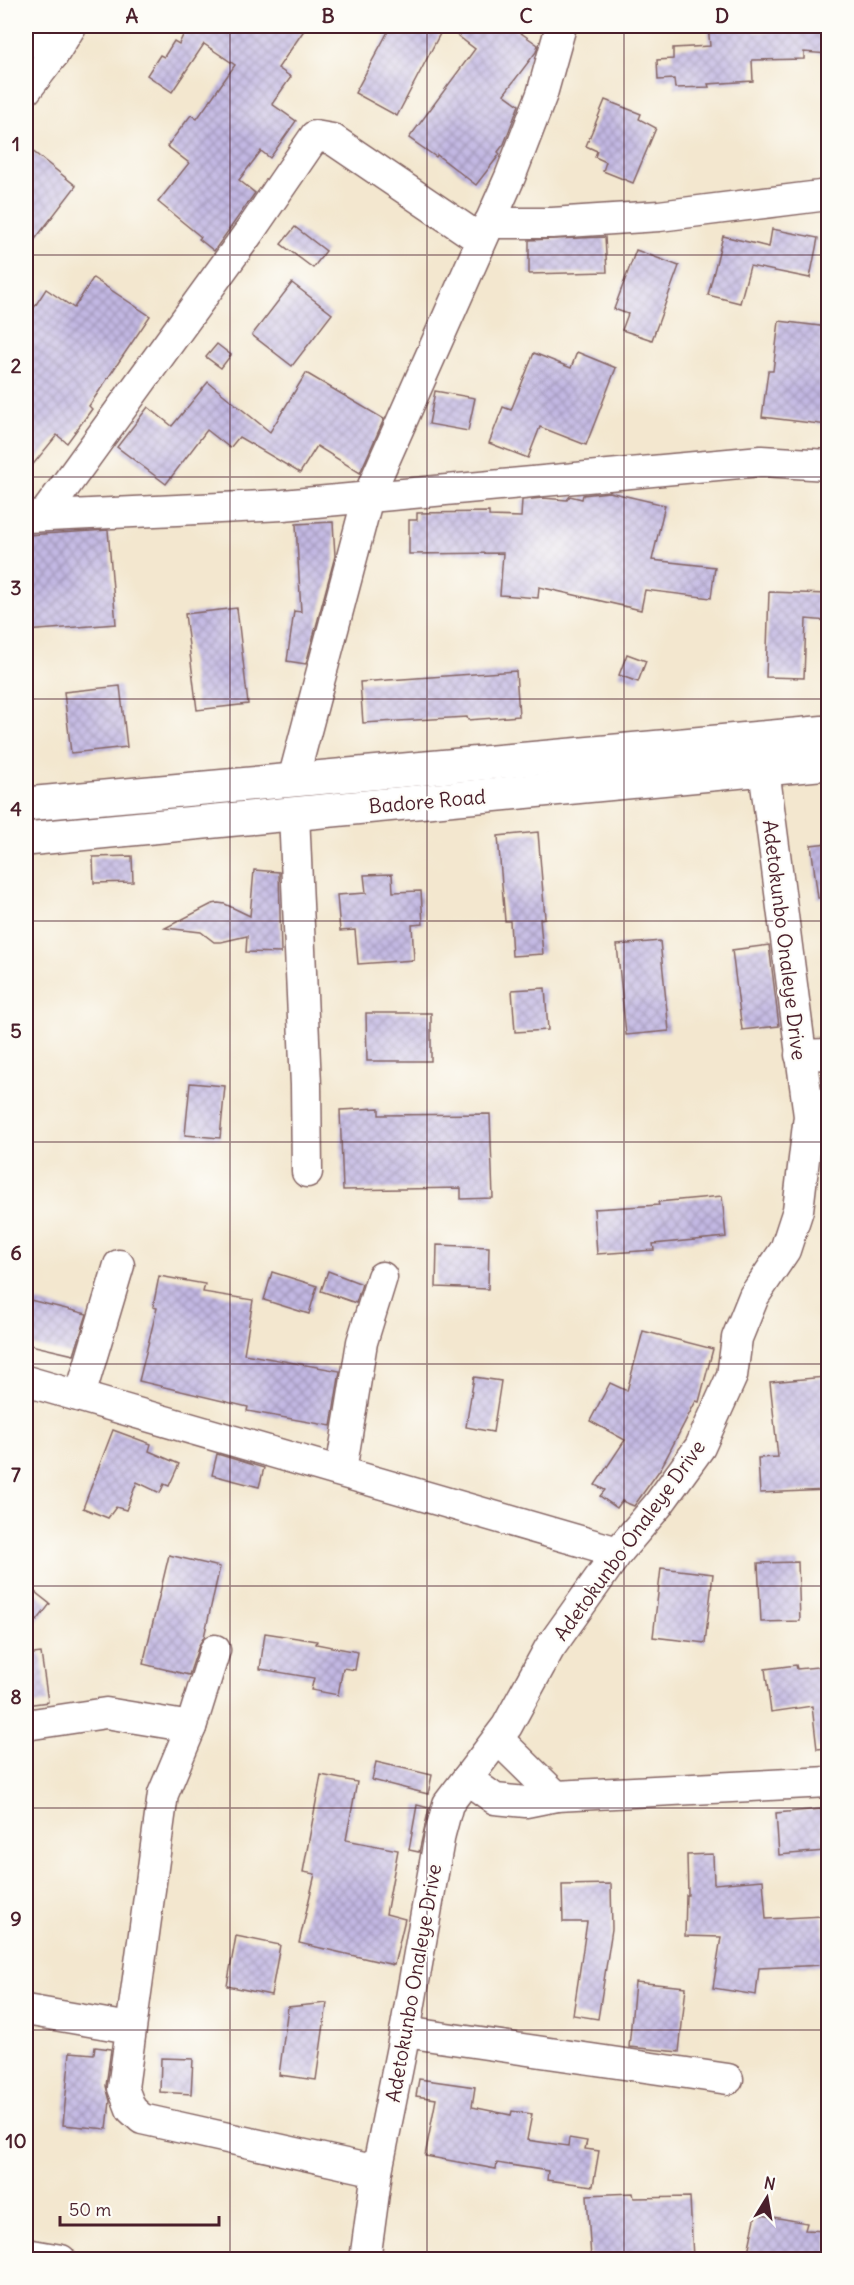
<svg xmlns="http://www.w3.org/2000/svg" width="854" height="2285" viewBox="0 0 854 2285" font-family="Delius,sans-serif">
<defs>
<pattern id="building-cross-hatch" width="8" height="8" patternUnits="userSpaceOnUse" patternTransform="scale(1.5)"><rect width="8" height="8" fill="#c2b8e3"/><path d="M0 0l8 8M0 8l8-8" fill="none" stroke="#a095b8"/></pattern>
</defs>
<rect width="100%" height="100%" fill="#fdfcf7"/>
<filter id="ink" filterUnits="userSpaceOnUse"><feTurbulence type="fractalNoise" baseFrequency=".0167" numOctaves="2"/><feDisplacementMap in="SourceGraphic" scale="12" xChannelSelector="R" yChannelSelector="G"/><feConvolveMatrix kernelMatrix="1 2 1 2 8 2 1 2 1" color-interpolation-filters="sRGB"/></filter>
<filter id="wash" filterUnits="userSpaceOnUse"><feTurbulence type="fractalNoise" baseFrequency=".008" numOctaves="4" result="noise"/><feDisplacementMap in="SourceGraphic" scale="24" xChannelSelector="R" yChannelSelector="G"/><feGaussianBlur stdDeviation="1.35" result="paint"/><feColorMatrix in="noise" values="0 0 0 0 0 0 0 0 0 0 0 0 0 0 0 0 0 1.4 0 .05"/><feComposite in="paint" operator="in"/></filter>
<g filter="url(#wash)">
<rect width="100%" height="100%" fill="#f3e7cf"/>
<g id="blocks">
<!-- building -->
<g fill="url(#building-cross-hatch)">
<path d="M177 26H307L278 68 291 77 272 104 296 121 270 158 261 151 239 180 255 193 214 251 199 239 201 237 158 202 189 163 167 146 191 115 197 119 235 65 204 44 172 92 147 75 160 55 164 57 174 41 179 44 185 31Z"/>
<path d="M391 26H444L397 116 355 93Z"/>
<path d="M445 26H511L538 45 536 52 504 94 519 105 504 144 498 152 500 154 476 185 437 155 436 157 409 138 475 49Z"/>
<path d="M708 26H755V32L828 30V54L804 52V59L752 60 753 81 708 84 709 87 675 88 674 79 658 80 657 60 673 59V48L710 46Z"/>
<path d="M605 100 641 114 639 119 656 128 633 183 603 171 606 162 595 157 597 151 586 146Z"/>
<path d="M26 146 76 186 26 251Z"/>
<path d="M295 227 326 251 313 268 281 244Z"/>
<path d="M772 229 818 238 810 278 750 266 740 303 708 295 723 236 769 247Z"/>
<path d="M605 237 607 272 529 274V240Z"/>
<path d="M636 250 679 266 652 340 622 330 628 314 614 309Z"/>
<path d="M93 278 150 316 89 406 92 409 67 443 57 435 26 473V320L46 289 74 308Z"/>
<path d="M292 283 332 314 292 366 252 335Z"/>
<path d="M779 321 828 327V425L762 417 768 371H773Z"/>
<path d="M217 344 231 355 221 368 206 357Z"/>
<path d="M577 352 616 368 586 445 540 427 528 458 489 443 503 407 511 410 534 353 571 368Z"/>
<path d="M306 373 384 419 360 473 317 446 300 473 239 437 230 448 207 430 166 484 117 447 148 407 172 426 208 382 270 432Z"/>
<path d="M435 391 475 398 468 431 429 424Z"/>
<path d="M609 492 665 505 652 560 715 567 711 598 645 590 641 610 539 587 538 598 500 595 503 553 409 554V520H417V513L489 512V516L521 517 522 500 543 498 567 500 570 496 582 499 583 495Z"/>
<path d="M333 522 335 556 306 664 287 661 294 611 301 612 296 524Z"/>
<path d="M108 530 116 624 26 631V535Z"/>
<path d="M769 592 828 594V621L806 619 804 678 766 677Z"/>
<path d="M237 608 248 704 197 710 185 614Z"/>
<path d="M627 654 646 661 638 682 619 675Z"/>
<path d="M516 671 519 716 468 720 467 717 363 723 360 682Z"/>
<path d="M120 686 127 747 71 753 64 692Z"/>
<path d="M538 832 545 918 540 919 543 954 512 956 510 921H505L498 836Z"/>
<path d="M828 843V898H818L811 845Z"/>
<path d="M132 856 133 882 94 883 93 857Z"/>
<path d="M254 870 279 872 281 953 246 952 247 936 221 942H214L201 932 165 928 212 904 218 903 225 904 250 916Z"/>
<path d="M392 874 393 892 421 891 423 924 412 925 414 960 358 964 355 930 340 931 337 895 366 893 364 875Z"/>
<path d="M660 941 669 1031 626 1035 617 945Z"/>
<path d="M769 945 779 1026 742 1030 732 950Z"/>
<path d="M545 988 548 1030 515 1032 512 990Z"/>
<path d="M366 1013H431V1061H367Z"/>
<path d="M190 1083 225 1086 220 1138 185 1135Z"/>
<path d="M379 1108V1115L490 1114 493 1198 461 1199V1188L343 1190 340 1110Z"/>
<path d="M722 1196 726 1237 653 1244 654 1250 597 1254 594 1209 659 1205 658 1202Z"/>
<path d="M437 1245 489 1247 488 1289 436 1287Z"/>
<path d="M328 1271 362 1284 356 1303 321 1291Z"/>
<path d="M272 1272 317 1286 309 1314 264 1300Z"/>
<path d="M159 1276 205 1284 203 1292 253 1300 244 1354 340 1371 331 1426 247 1411 248 1407 139 1381 157 1308 153 1307Z"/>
<path d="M26 1299 87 1314 74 1355 26 1344Z"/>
<path d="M643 1331 713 1349 699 1402 696 1401 661 1468 634 1506 622 1501 617 1508 600 1496 605 1490 595 1485 625 1440 590 1421 610 1383 627 1391Z"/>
<path d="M474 1377 501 1381 493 1432 466 1427Z"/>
<path d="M825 1377 828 1405V1490L760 1493 758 1458 778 1457 770 1382Z"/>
<path d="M113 1430 151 1444 149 1451 179 1464 169 1486 164 1484 160 1493 137 1482 126 1510 116 1507 108 1518 83 1508Z"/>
<path d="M217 1454 264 1468 259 1487 212 1475Z"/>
<path d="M169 1555 220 1567 204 1637 199 1645 189 1675 143 1664Z"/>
<path d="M798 1562 800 1621 761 1622 758 1563Z"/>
<path d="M661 1568 713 1574 705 1643 653 1637Z"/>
<path d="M26 1585 50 1604 37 1621 26 1618Z"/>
<path d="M265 1633 317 1641 316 1644 358 1652 355 1670 343 1668 338 1695 311 1690 314 1678 260 1669Z"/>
<path d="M41 1653 48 1702 26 1705V1655Z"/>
<path d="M796 1665 797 1669 828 1666V1748L817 1749 812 1706 771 1712 765 1669Z"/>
<path d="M376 1762 432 1775 428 1794 372 1780Z"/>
<path d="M321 1775 357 1782 346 1840 398 1850 386 1914 405 1919 394 1965 299 1943 315 1874 303 1872Z"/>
<path d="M417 1805 429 1808 419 1852 409 1850Z"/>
<path d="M821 1809 825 1851 779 1855 776 1813Z"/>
<path d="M713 1854 714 1884 763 1880 766 1919 823 1916 825 1965 759 1968 756 1995 713 1988 721 1937 685 1936 686 1895H688L687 1855Z"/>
<path d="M611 1884 612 1929 598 2019 573 2015 587 1922H563L562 1885Z"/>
<path d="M236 1936 280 1945 271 1995 227 1986Z"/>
<path d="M635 1982 686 1987 679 2052 629 2047Z"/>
<path d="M327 2003 316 2080 279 2075 288 2007Z"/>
<path d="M95 2047 111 2049 106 2086 110 2101 107 2129 63 2125 70 2052 94 2054Z"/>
<path d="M161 2058 193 2059 191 2094 160 2092Z"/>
<path d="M419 2079 475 2087 472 2107 511 2115 512 2111 532 2114 527 2140 568 2146 569 2138 587 2141 585 2149 599 2151 593 2186 547 2180 548 2171 497 2163 496 2169 425 2156 436 2099 416 2096Z"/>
<path d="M633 2193 634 2198 690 2197 693 2259H591L587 2195Z"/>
<path d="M756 2214 807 2223 805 2230 828 2231V2259H787L748 2252Z"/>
</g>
</g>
</g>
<g filter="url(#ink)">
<use href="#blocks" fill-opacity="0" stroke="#856564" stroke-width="1.5"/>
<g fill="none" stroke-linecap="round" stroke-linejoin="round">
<!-- minor casing -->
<g stroke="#856564" stroke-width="33">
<g id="minor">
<path d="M26 30 53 55"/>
<path d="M26 90 53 55 71 26"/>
<path d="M489 223H552L659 216 828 195"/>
<path d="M44 515 250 231 315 136 332 139 481 240"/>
<path d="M26 517 283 505 761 461 828 465"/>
<path d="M293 780 368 497 510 177 542 94 561 26"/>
<path d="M294 814 306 1085 307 1172"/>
<path d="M800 1055 828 1054"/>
<path d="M26 1381 618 1552"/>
<path d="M80 1396 119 1265"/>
<path d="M341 1471 362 1342 382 1277"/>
<path d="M215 1650 191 1727 163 1794 123 2088 131 2109 142 2119 377 2171"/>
<path d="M26 1725 106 1713 191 1727"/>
<path d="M498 1739 556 1796"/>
<path d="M467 1779 495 1799 526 1802 556 1796 828 1782"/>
<path d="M26 2010 130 2028"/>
<path d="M405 2032 728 2079"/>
<path d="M26 2254 61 2260"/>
<path d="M365 2260 377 2171 405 2032 440 1834 448 1804 507 1726 549 1649 618 1552 658 1505 700 1447 732 1376 737 1338 754 1296 785 1250 798 1210 809 1116 764 769"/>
</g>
</g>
<!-- major casing -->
<g stroke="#856564" stroke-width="36">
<g id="major">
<path d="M26 804 828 732"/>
<path d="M26 839 828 763"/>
</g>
</g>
<!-- minor -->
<use href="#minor" stroke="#fff" stroke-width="30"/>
<!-- major -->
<use href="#major" stroke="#fff" stroke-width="33"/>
</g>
</g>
<!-- grid -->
<path fill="none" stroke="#4a1f2b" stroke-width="1.5" stroke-opacity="0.55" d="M230 26V2260M427 26V2260M624 26V2260M26 255H828M26 477H828M26 699H828M26 921H828M26 1142H828M26 1364H828M26 1586H828M26 1808H828M26 2030H828"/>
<g text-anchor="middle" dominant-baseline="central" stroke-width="4.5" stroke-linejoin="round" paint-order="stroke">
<!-- street labels -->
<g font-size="20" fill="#4a1f2b" stroke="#fdfcf7">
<text transform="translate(427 801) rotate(-5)">Badore Road</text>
<text transform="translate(785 940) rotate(83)">Adetokunbo Onaleye Drive</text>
<text transform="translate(629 1540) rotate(-54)">Adetokunbo Onaleye Drive</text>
<text transform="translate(413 1983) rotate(-80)">Adetokunbo Onaleye Drive</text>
</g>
</g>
<!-- margin -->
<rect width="854" height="2285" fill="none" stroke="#fdfcf7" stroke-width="66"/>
<!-- north arrow -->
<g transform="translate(767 2198) rotate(11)" stroke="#fdfcf7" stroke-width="4.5" paint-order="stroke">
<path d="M0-4.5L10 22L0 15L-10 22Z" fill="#4a1f2b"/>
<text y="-9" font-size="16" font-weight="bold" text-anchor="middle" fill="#4a1f2b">N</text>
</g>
<!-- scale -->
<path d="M60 2216v9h159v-9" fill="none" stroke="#4a1f2b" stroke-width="3"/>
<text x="69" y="2216" font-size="18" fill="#4a1f2b" stroke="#fdfcf7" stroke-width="4.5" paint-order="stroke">50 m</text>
<rect x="33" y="33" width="788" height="2219" fill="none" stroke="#4a1f2b" stroke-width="2"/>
<g font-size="20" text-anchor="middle" font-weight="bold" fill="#4a1f2b">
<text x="132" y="23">A</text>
<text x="328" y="23">B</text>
<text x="526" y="23">C</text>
<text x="722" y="23">D</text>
<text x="16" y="151">1</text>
<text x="16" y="373">2</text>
<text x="16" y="595">3</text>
<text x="16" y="816">4</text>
<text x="16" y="1038">5</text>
<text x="16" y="1260">6</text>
<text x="16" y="1482">7</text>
<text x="16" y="1704">8</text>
<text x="16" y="1926">9</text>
<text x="16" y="2148">10</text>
</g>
</svg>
